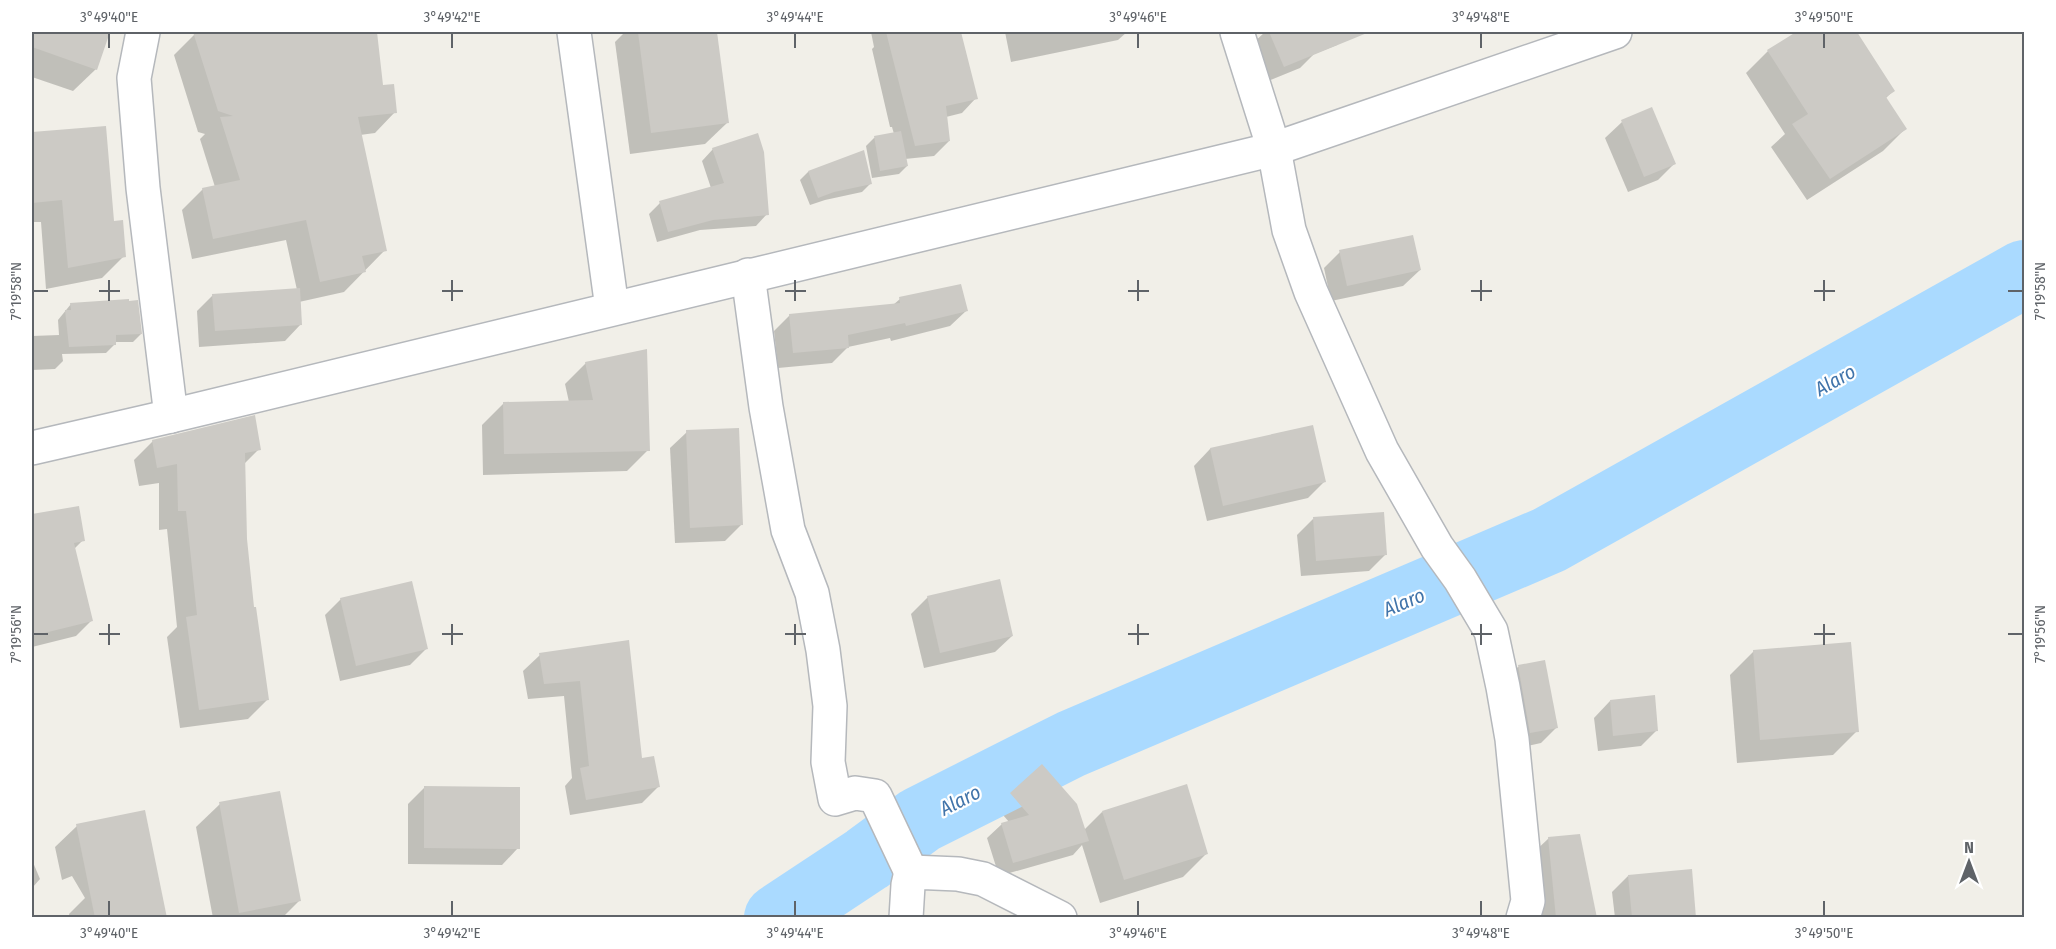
<svg xmlns="http://www.w3.org/2000/svg" width="2056" height="949" viewBox="0 0 2056 949" font-family="'Fira Sans Condensed',sans-serif">
<rect width="100%" height="100%" fill="#f1efe8"/>
<!-- shadow -->
<g fill="#0003">
<path d="M32 32H108L96 69 73 91 32 77Z"/>
<path d="M204 32H375L382 87 395 112 375 133 360 135 385 250 344 292 299 302 301 324 285 341 199 347 197 311 213 295 297 290 286 240 192 259 182 210 203 189 215 187 200 139 205 134 198 132 174 55 195 34Z"/>
<path d="M625 32H716L728 122 705 144 630 154 615 42Z"/>
<path d="M871 32H959L976 98 962 113 946 117 949 141 934 156 905 159 907 166 899 174 872 178 866 146 874 138 894 134 892 127H890L872 49 874 47Z"/>
<path d="M1005 32H1127L1118 40 1011 62Z"/>
<path d="M1265 32H1350L1337 45 1314 54 1300 68 1268 81 1252 44Z"/>
<path d="M1799 32H1856L1893 91 1885 99 1905 129 1883 151 1807 200 1771 147 1785 134 1746 73 1768 51Z"/>
<path d="M1622 122 1674 164 1658 180 1628 192 1605 138Z"/>
<path d="M104 128 112 222 124 256 102 278 46 289 41 222H32V133Z"/>
<path d="M713 149 767 214 756 226 700 230 657 242 649 214 660 203 711 188 702 161Z"/>
<path d="M862 152 870 184 862 192 825 200 810 205 800 180 808 172Z"/>
<path d="M1340 252 1420 270 1403 286 1331 301 1324 268Z"/>
<path d="M900 299 966 311 950 326 891 341 890 338 848 347 832 363 778 368 774 331 790 315 893 305Z"/>
<path d="M71 304 141 334 133 342H114V345L106 353 62 354 63 361 55 369 32 370V336L59 335 58 320Z"/>
<path d="M586 363 648 450 627 471 483 475 482 425 503 404 569 402 565 384Z"/>
<path d="M1312 426 1324 482 1308 498 1207 521 1194 466 1210 449Z"/>
<path d="M687 432 741 525 725 541 675 543 670 448Z"/>
<path d="M153 441 259 449 244 464 246 539 252 609 267 700 248 719 180 728 167 637 177 627 167 529 159 530V483L139 486 134 460Z"/>
<path d="M78 508 83 540 74 549 92 620 76 636 32 647V516Z"/>
<path d="M1313 519 1385 555 1369 571 1301 576 1297 535Z"/>
<path d="M928 597 1012 636 995 652 924 668 911 614Z"/>
<path d="M341 599 426 649 410 665 340 681 325 615Z"/>
<path d="M627 642 640 759 658 787 642 803 570 815 565 786 572 778 564 696 528 699 523 671 540 655Z"/>
<path d="M1754 651 1857 731 1833 755 1737 763 1730 675Z"/>
<path d="M1544 662 1557 727 1541 743 1514 749 1502 683 1518 667Z"/>
<path d="M1610 701 1657 730 1641 746 1598 751 1594 718Z"/>
<path d="M1042 766 1084 830 1102 812 1207 853 1183 877 1100 903 1082 845 1073 855 999 876 987 838 1002 824 1009 822 997 808Z"/>
<path d="M424 788 518 848 502 865 408 864V804Z"/>
<path d="M220 804 299 901 282 918H213L196 827Z"/>
<path d="M77 826 165 918H70L69 914 85 898 72 876 62 880 55 847Z"/>
<path d="M1549 838 1595 918H1539L1532 854Z"/>
<path d="M32 860 40 879 32 888Z"/>
<path d="M1628 876 1689 918H1615L1612 892Z"/>
</g>
<g fill="none" stroke-linecap="round" stroke-linejoin="round">
<!-- river -->
<path stroke="#aadaff" stroke-width="68" d="M778 918 867 859 920 820 1071 744 1549 540 2024 274"/>
</g>
<!-- building -->
<g fill="#cccac5">
<path d="M32 32H110L97 70 32 47Z"/>
<path d="M193 32H377L383 85 394 84 397 113 358 117 387 251 362 256 366 272 320 282 306 220 213 239 202 188 240 180 220 117 233 116 218 111Z"/>
<path d="M638 32H717L729 123 651 133Z"/>
<path d="M886 32H961L978 99 946 106 950 141 915 146Z"/>
<path d="M1269 32H1367V33L1284 67Z"/>
<path d="M1796 32H1857L1895 91 1886 97 1907 129 1830 179 1792 124 1808 114 1767 50Z"/>
<path d="M1652 107 1676 164 1644 177 1621 120Z"/>
<path d="M106 126 114 221 123 220 126 257 68 268 62 200 32 203V132Z"/>
<path d="M901 131 908 166 880 171 874 136Z"/>
<path d="M758 133 764 152 769 215 713 220 668 232 659 201 724 183 712 148Z"/>
<path d="M864 150 872 184 834 192 818 198 808 171Z"/>
<path d="M1413 235 1421 270 1347 286 1339 250Z"/>
<path d="M961 284 968 311 906 326 905 323 848 335 849 348 793 353 789 314 900 303 899 297Z"/>
<path d="M300 288 302 325 215 331 212 294Z"/>
<path d="M129 299V301L138 300 142 334 116 335V345L69 347 65 310H71L70 303Z"/>
<path d="M647 349 650 451 504 454 503 402 593 400 585 362Z"/>
<path d="M255 415 261 450 245 453 247 539 254 607H256L269 700 199 710 186 617 197 615 186 511H178L177 464 157 468 152 440Z"/>
<path d="M1313 425 1326 482 1223 506 1210 448Z"/>
<path d="M739 428 743 525 690 528 686 430Z"/>
<path d="M79 506 85 541 74 543 93 621 32 636V514Z"/>
<path d="M1384 512 1387 555 1316 561 1313 517Z"/>
<path d="M1000 579 1013 636 940 653 927 596Z"/>
<path d="M412 581 428 649 356 666 340 598Z"/>
<path d="M629 640 642 758 654 756 660 787 586 800 580 768 589 766 580 681 544 684 539 653Z"/>
<path d="M1851 642 1859 732 1760 740 1753 650Z"/>
<path d="M1545 660 1558 728 1530 733 1518 665Z"/>
<path d="M1655 695 1658 731 1613 736 1610 700Z"/>
<path d="M1042 764 1077 804 1089 841 1013 863 1001 823 1029 815 1010 793Z"/>
<path d="M1187 784 1208 854 1124 880 1102 811Z"/>
<path d="M424 786 520 787V849L424 848Z"/>
<path d="M280 791 301 901 239 913 219 802Z"/>
<path d="M145 810 167 918H95L76 824Z"/>
<path d="M1580 834 1597 918H1556L1548 837Z"/>
<path d="M1692 869 1696 918H1632L1628 875Z"/>
</g>
<g fill="none" stroke-linecap="round" stroke-linejoin="round">
<!-- minor casing -->
<g stroke="#b5b8bc" stroke-width="36">
<g id="minor">
<path d="M143 32 134 78 143 188 171 416"/>
<path d="M574 32 612 308"/>
<path d="M1237 32 1274 149 1289 230 1311 292 1382 451 1437 547 1460 579 1491 631 1503 687 1512 739 1528 901 1523 918"/>
<path d="M748 275 766 407 788 530 812 593 823 650 830 706 828 762 835 799 855 793 875 796 911 872"/>
<path d="M906 918 908 885 911 872 958 874 983 879 1060 918"/>
</g>
</g>
<!-- tertiary casing -->
<g stroke="#b5b8bc" stroke-width="36">
<path id="tertiary" d="M32 448 171 416 1274 149 1615 32"/>
</g>
<!-- minor -->
<use href="#minor" stroke="#fff" stroke-width="33"/>
<!-- tertiary -->
<use href="#tertiary" stroke="#fff" stroke-width="33"/>
</g>
<!-- ticks -->
<path fill="none" stroke="#5f6368" stroke-width="2" d="M109 33V48M452 33V48M795 33V48M1138 33V48M1481 33V48M1824 33V48M109 280V301M452 280V301M795 280V301M1138 280V301M1481 280V301M1824 280V301M33 291H48M99 291H120M442 291H463M785 291H806M1128 291H1149M1471 291H1492M1814 291H1835M2008 291H2023M109 624V645M452 624V645M795 624V645M1138 624V645M1481 624V645M1824 624V645M33 634H48M99 634H120M442 634H463M785 634H806M1128 634H1149M1471 634H1492M1814 634H1835M2008 634H2023M109 901V916M452 901V916M795 901V916M1138 901V916M1481 901V916M1824 901V916"/>
<g text-anchor="middle" dominant-baseline="central" stroke-width="4.5" stroke-linejoin="round" paint-order="stroke">
<!-- water labels -->
<g font-size="20" font-style="italic" fill="#4174aa" stroke="#fff">
<text transform="translate(1835 380) rotate(-29)">Alaro</text>
<text transform="translate(1404 602) rotate(-23)">Alaro</text>
<text transform="translate(960 800) rotate(-27)">Alaro</text>
</g>
</g>
<!-- border -->
<rect width="2056" height="949" fill="none" stroke="#ffffff" stroke-width="66"/>
<!-- north arrow -->
<g transform="translate(1969 862)" stroke="#ffffff" stroke-width="4.5" paint-order="stroke">
<path d="M0-4.5L10 22L0 15L-10 22Z" fill="#5f6368"/>
<text y="-9" font-size="16" font-weight="bold" text-anchor="middle" fill="#5f6368">N</text>
</g>
<rect x="33" y="33" width="1990" height="883" fill="none" stroke="#5f6368" stroke-width="2"/>
<g font-size="15" text-anchor="middle" fill="#5f6368">
<text x="109" y="22">3°49'40"E</text>
<text x="452" y="22">3°49'42"E</text>
<text x="795" y="22">3°49'44"E</text>
<text x="1138" y="22">3°49'46"E</text>
<text x="1481" y="22">3°49'48"E</text>
<text x="1824" y="22">3°49'50"E</text>
<text transform="translate(16 291) rotate(-90)" y="5">7°19'58"N</text>
<text transform="translate(2040 291) rotate(-90)" y="5">7°19'58"N</text>
<text transform="translate(16 634) rotate(-90)" y="5">7°19'56"N</text>
<text transform="translate(2040 634) rotate(-90)" y="5">7°19'56"N</text>
<text x="109" y="938">3°49'40"E</text>
<text x="452" y="938">3°49'42"E</text>
<text x="795" y="938">3°49'44"E</text>
<text x="1138" y="938">3°49'46"E</text>
<text x="1481" y="938">3°49'48"E</text>
<text x="1824" y="938">3°49'50"E</text>
</g>
</svg>
